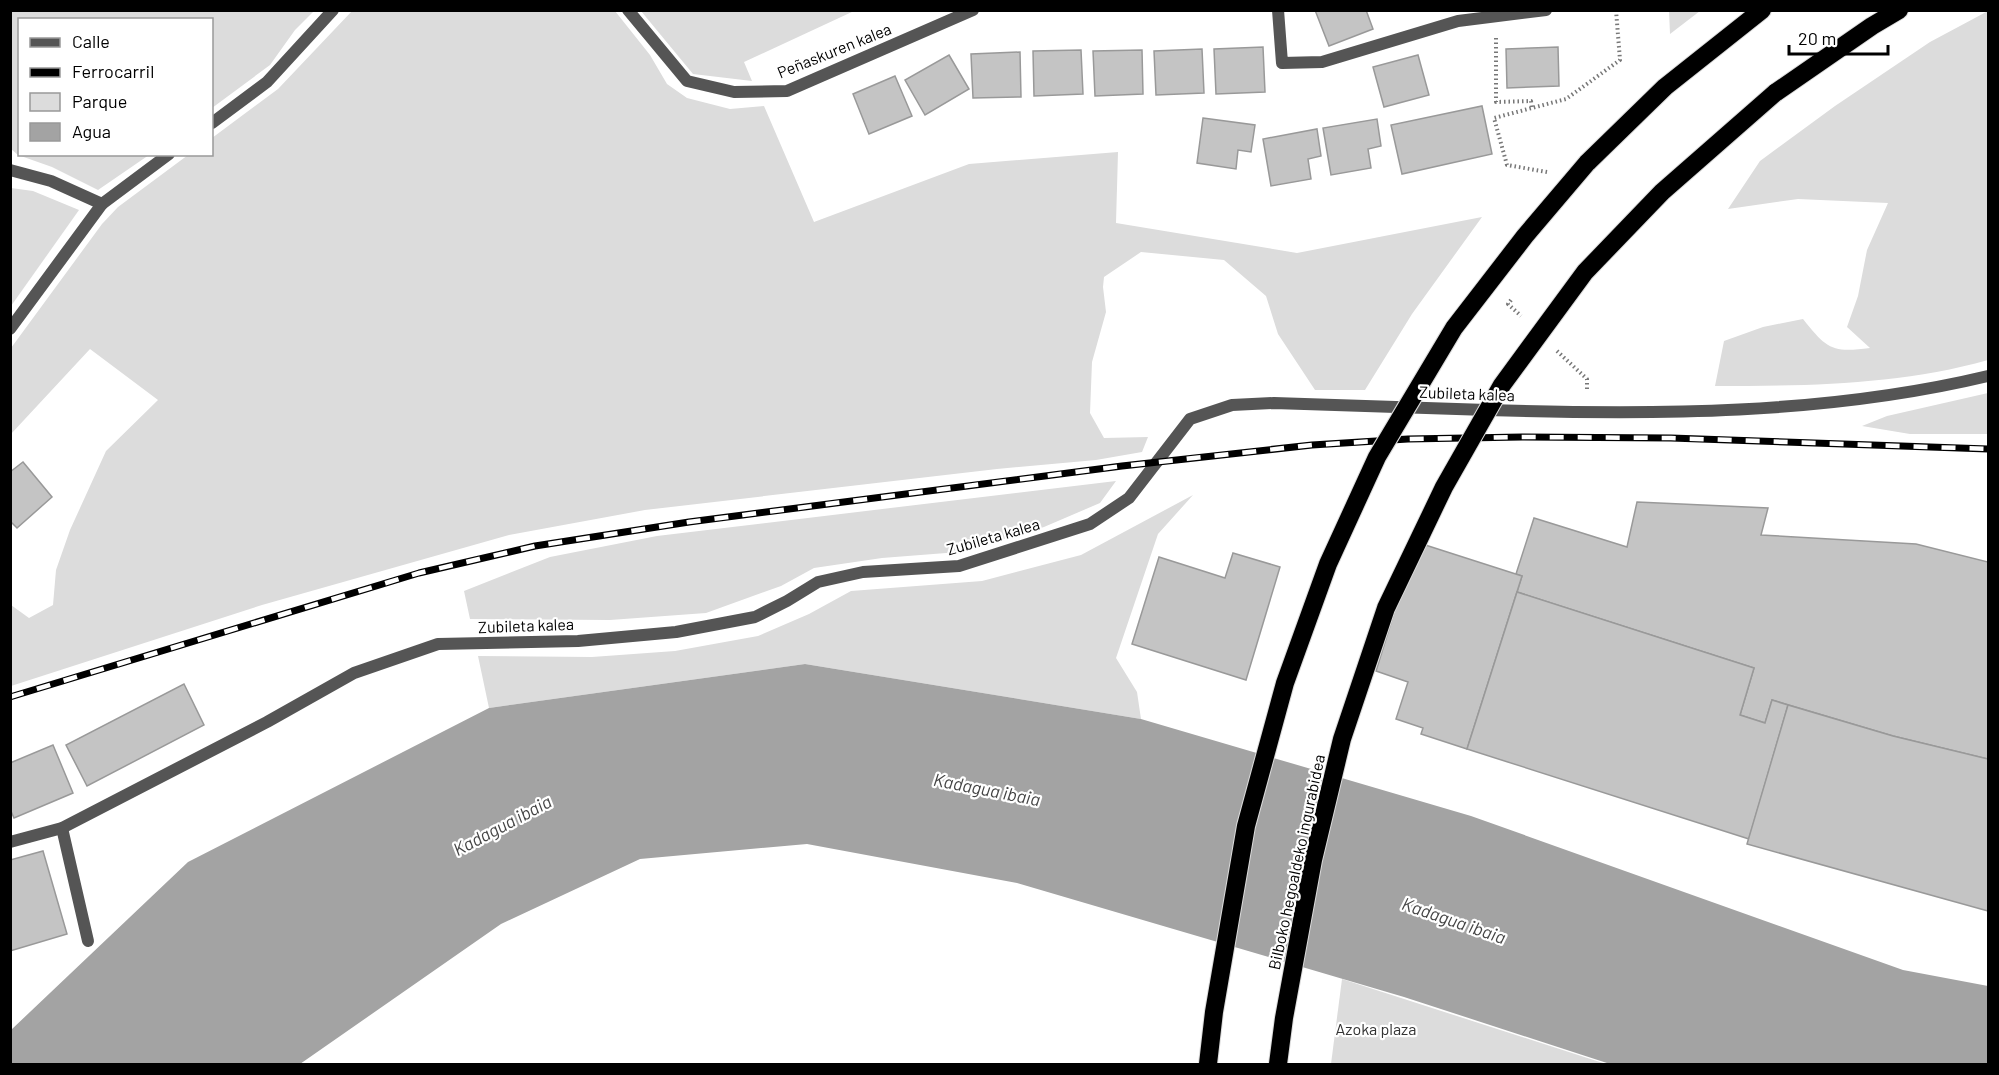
<svg xmlns="http://www.w3.org/2000/svg" width="1999" height="1075" viewBox="0 0 1999 1075" font-family="Barlow,sans-serif">
<rect width="100%" height="100%" fill="#fff"/>
<!-- green -->
<g fill="#dcdcdc">
<path d="M1669 10H1700V11L1670 34Z"/>
<path d="M10 11 11 10 314 11 295 30 270 65 212 108V20H20V154L149 155 98 190 52 167 18 155 11 149Z"/>
<path d="M352 11H615L650 55 667 84 687 98 730 109 764 106 814 222 969 164 1118 152 1116 223 1297 253 1482 217 1412 314 1365 390H1315L1278 334 1266 296 1224 260 1141 252 1104 277 1103 287 1106 312 1092 362 1090 413 1104 438 1148 437 1142 452 1096 460 997 469 645 510 509 535 262 605 11 686V605L29 618 53 605 56 570 70 530 106 451 158 400 90 349 11 434V348L102 224 118 207 188 155 212 154V138L278 89Z"/>
<path d="M641 11H854L744 62 752 81 693 74Z"/>
<path d="M1988 11V360C1900 385 1806 386 1715 386L1724 341 1763 327 1803 319C1827 349 1832 353 1870 348L1847 327 1858 296 1867 250 1888 203 1798 199 1728 209 1760 161 1835 106 1930 42Z"/>
<path d="M11 188 33 191 79 210 11 306Z"/>
<path d="M1988 393V434H1910L1862 426 1887 416Z"/>
<path d="M1116 481 1100 503 1044 527 959 552 882 558 814 568 781 586 706 613 610 620 470 619 464 591 550 557 657 536Z"/>
<path d="M1193 495 1158 534 1116 658 1137 692 1141 719 805 664 489 708 478 656 592 657 675 651 758 636 809 614 851 591 982 581 1081 555Z"/>
<path d="M1342 979 1606 1064H1331Z"/>
</g>
<!-- water -->
<path fill="#a3a3a3" d="M805 664 1141 719 1471 816 1903 970 1988 986V1064H1610L1404 997 1017 883 807 844 640 859 501 924 300 1064H11V1030L188 862 489 708Z"/>
<!-- building -->
<g fill="#c4c4c4" stroke="#999" stroke-width="1.5">
<path d="M1315 10H1366L1373 29 1329 46Z"/>
<path d="M1263 47 1265 92 1216 94 1214 49Z"/>
<path d="M1558 47 1559 86 1507 88 1506 49Z"/>
<path d="M1202 49 1204 93 1156 95 1154 51Z"/>
<path d="M1081 50 1083 94 1034 96 1033 51Z"/>
<path d="M1142 50 1143 94 1095 96 1093 51Z"/>
<path d="M1020 52 1021 97 973 98 971 54Z"/>
<path d="M949 55 969 89 925 115 905 80Z"/>
<path d="M1418 55 1429 95 1384 107 1373 67Z"/>
<path d="M895 76 912 116 869 134 853 94Z"/>
<path d="M1482 106 1492 154 1402 174 1391 125Z"/>
<path d="M1203 118 1255 125 1251 152 1238 150 1236 169 1197 163Z"/>
<path d="M1377 119 1381 146 1368 149 1371 168 1331 175 1323 128Z"/>
<path d="M1317 129 1321 156 1308 159 1311 179 1271 186 1263 139Z"/>
<path d="M23 462 52 497 17 528 10 521V472Z"/>
<path d="M1637 502 1768 508 1761 535 1916 544 1988 562V759L1893 736 1772 700 1765 723 1740 715 1754 668 1517 592 1522 576 1516 574 1534 518 1627 547Z"/>
<path d="M1416 542 1522 576 1467 749 1421 734 1423 728 1396 719 1408 682 1376 671Z"/>
<path d="M1233 553 1280 567 1246 680 1132 644 1159 557 1225 578Z"/>
<path d="M1517 592 1754 668 1740 715 1765 723 1772 700 1788 705 1749 839 1467 749Z"/>
<path d="M184 684 204 725 87 786 66 745Z"/>
<path d="M1788 705 1893 736 1988 759V911L1747 844Z"/>
<path d="M53 745 73 793 14 818 10 809V763Z"/>
<path d="M43 851 67 934 10 951V860Z"/>
</g>
<g fill="none" stroke-linecap="round" stroke-linejoin="round">
<!-- motorway casing -->
<g stroke="#dbdbdb" stroke-width="20">
<g id="motorway">
<path d="M1775 93 1872 26 1899 10"/>
<path d="M1587 163 1665 87 1762 10"/>
</g>
</g>
<!-- path -->
<g stroke="#777" stroke-width="4" stroke-dasharray="1.5 3" stroke-linecap="butt">
<path d="M1496 38V102L1531 101 1532 108"/>
<path d="M1547 172 1507 165 1494 118 1566 99 1620 60 1616 10"/>
<path d="M1511 300 1508 304 1521 316"/>
<path d="M1557 351 1587 379V391"/>
</g>
<!-- pedestrian -->
<path stroke="#555" stroke-width="12" d="M1278 10 1282 63 1322 62 1458 21 1546 10"/>
<!-- minor -->
<g stroke="#555" stroke-width="12">
<path d="M628 10 687 81 734 92 787 91 973 10"/>
<path d="M212 123 267 82 333 10"/>
<path d="M10 170 51 181 102 204"/>
<path d="M10 329 102 204 169 154"/>
<path d="M62 828 88 941"/>
</g>
<!-- tertiary -->
<path stroke="#555" stroke-width="12" d="M10 842 62 828 267 722 354 673 438 644 578 641 676 632 755 617 787 601 818 582 863 572 959 566 1090 524 1129 498 1190 419 1232 405 1274 403C1345 406 1416 408 1487 410 1654 415 1825 415 1988 376"/>
<!-- motorway -->
<use href="#motorway" stroke="#000" stroke-width="18"/>
<!-- rail casing -->
<g stroke="#000" stroke-width="7">
<path id="rail" d="M10 697 419 573 535 546 689 522 1122 466 1312 445 1408 439 1522 437 1671 438 1988 449"/>
</g>
<!-- rail -->
<use href="#rail" stroke="#fff" stroke-width="4.5" stroke-dasharray="14" stroke-linecap="butt"/>
<!-- motorway-bridge casing -->
<g stroke="#dbdbdb" stroke-width="20" stroke-linecap="butt">
<g id="motorway-bridge">
<path d="M1208 1064 1214 1012 1246 826 1285 683 1328 564 1377 457 1454 328 1525 236 1587 163"/>
<path d="M1278 1064 1284 1018 1313 860 1342 739 1386 608 1444 487 1502 385 1585 272 1662 192 1775 93"/>
</g>
</g>
<!-- motorway-bridge -->
<use href="#motorway-bridge" stroke="#000" stroke-width="18"/>
</g>
<g text-anchor="middle" dominant-baseline="central" stroke-width="4.5" stroke-linejoin="round" paint-order="stroke">
<!-- street labels -->
<g font-size="16" fill="#000" stroke="#fff">
<text transform="translate(834 50) rotate(-22)">Peñaskuren kalea</text>
<text transform="translate(1467 393) rotate(2)">Zubileta kalea</text>
<text transform="translate(993 536) rotate(-16)">Zubileta kalea</text>
<text transform="translate(526 625) rotate(-2)">Zubileta kalea</text>
<text transform="translate(1296 862) rotate(-78)">Bilboko hegoaldeko ingurabidea</text>
</g>
<!-- park labels -->
<g font-size="16" fill="#333" stroke="#fff">
<text x="1376" y="1028">Azoka plaza</text>
</g>
<!-- water labels -->
<g font-size="18" font-style="italic" fill="#444" stroke="#fff">
<text transform="translate(987 789) rotate(11)">Kadagua ibaia</text>
<text transform="translate(502 825) rotate(-28)">Kadagua ibaia</text>
<text transform="translate(1454 920) rotate(19)">Kadagua ibaia</text>
</g>
</g>
<!-- border -->
<rect width="1999" height="1075" fill="none" stroke="#000000" stroke-width="24"/>
<!-- legend -->
<rect x="18" y="18" width="195" height="138" fill="#ffffff" stroke="#999999" stroke-width="1.5"/>
<rect x="30" y="38" width="30" height="9" fill="#555555" stroke="#999999" stroke-width="1.5"/>
<text x="72" y="48" font-size="18" fill="#000000">Calle</text>
<rect x="30" y="68" width="30" height="9" fill="#000000" stroke="#999999" stroke-width="1.5"/>
<text x="72" y="78" font-size="18" fill="#000000">Ferrocarril</text>
<rect x="30" y="93" width="30" height="18" fill="#dcdcdc" stroke="#999999" stroke-width="1.5"/>
<text x="72" y="108" font-size="18" fill="#000000">Parque</text>
<rect x="30" y="123" width="30" height="18" fill="#a3a3a3" stroke="#999999" stroke-width="1.5"/>
<text x="72" y="138" font-size="18" fill="#000000">Agua</text>
<!-- scale -->
<path d="M1789 45v9h99v-9" fill="none" stroke="#000000" stroke-width="3"/>
<text x="1798" y="45" font-size="18" fill="#000000" stroke="#ffffff" stroke-width="4.5" paint-order="stroke">20 m</text>
</svg>
